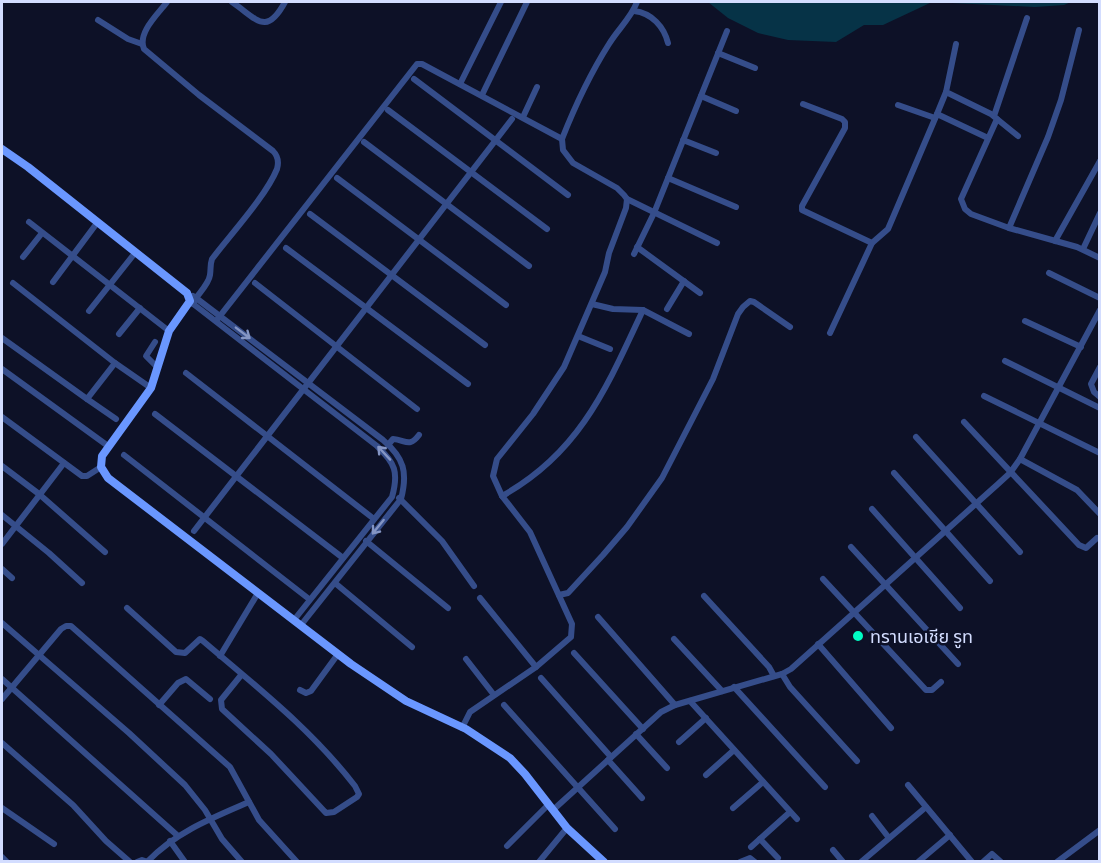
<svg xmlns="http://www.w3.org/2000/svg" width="1101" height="863" viewBox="0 0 1101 863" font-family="'Titillium Web','Noto Sans Thai',sans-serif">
<rect width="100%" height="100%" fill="#0d1127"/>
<!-- water -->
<path fill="#063347" d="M708 2H1071L1064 5 1035 7 932 2 883 25H864L836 42 788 40 758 33 728 18Z"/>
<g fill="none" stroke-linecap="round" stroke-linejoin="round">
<!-- street -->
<g stroke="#354d8a" stroke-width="6">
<path d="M167 2C158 14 137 33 144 49L199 95 273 151C278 156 279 162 277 169 266 196 231 234 212 259 210 265 211 268 210 275 209 283 201 291 196 298L193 296"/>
<path d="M232 2C257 19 266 37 285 2"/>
<path d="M634 11C652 13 664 27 668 43"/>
<path d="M98 20 128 39 142 44"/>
<path d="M956 44 946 92 991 114 997 119 961 199 965 209 971 214 1009 228 1077 247 1100 258"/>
<path d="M718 53 755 68"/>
<path d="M414 79 568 195"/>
<path d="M460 84 501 2"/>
<path d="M482 95 527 2"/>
<path d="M701 96 736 111"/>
<path d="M803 104 842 119 845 122V128L802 206V210L872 243"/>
<path d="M898 105 935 118"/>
<path d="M388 110 547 229"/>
<path d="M937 114 946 92"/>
<path d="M994 116 1027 18"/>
<path d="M523 117 537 87"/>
<path d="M997 119 1018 136"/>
<path d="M683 140 716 153"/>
<path d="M364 142 529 266"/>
<path d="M337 178 506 305"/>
<path d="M668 178 736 207"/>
<path d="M627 199 717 243"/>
<path d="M310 214 485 345"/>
<path d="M29 222 169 331"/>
<path d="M1009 228 1048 137 1061 100 1079 30"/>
<path d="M1055 241 1100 161"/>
<path d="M637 247 700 293"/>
<path d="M286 248 468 384"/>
<path d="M1083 249 1100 213"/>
<path d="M634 254 654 213 727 31"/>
<path d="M23 257 42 233"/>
<path d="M1049 273 1100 298"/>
<path d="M53 282 97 223"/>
<path d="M13 283 115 363 151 388"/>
<path d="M255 283 417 409"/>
<path d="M192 303 377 446C395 463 399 472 392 497L294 620"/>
<path d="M193 304 196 298 383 440C404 458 408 472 401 499L301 625"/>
<path d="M592 304 613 309 643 310 689 334"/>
<path d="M667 309 684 281"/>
<path d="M89 311 135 253"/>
<path d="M216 321 417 64H422L562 139"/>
<path d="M1025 321 1081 347"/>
<path d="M830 333 872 243 888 229 937 114 988 138"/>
<path d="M119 334 140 308"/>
<path d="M578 336 610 349"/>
<path d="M2 338 87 399 115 363"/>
<path d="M155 342 146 356 158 368"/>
<path d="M1005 361 1100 408"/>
<path d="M1100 367 1091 384 1094 392 1100 397"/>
<path d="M2 369 108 446"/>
<path d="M186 373 374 519"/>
<path d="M984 396 1100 453"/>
<path d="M87 399 116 419"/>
<path d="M155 414 343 558"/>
<path d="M2 417 82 476H87L101 467"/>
<path d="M964 422 1079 545 1086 548 1097 538"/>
<path d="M916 437 1020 552"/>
<path d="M388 445 393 439C406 440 409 448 419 435"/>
<path d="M124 455 309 599"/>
<path d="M1020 459 1077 490 1100 514"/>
<path d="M2 466 39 494 105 552"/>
<path d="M894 473 990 581"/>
<path d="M502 496C580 453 607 387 643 310"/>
<path d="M399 498 442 541 474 586"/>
<path d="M872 509 960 608"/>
<path d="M2 515 49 553 82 583"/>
<path d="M194 531 512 119"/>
<path d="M366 541 448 608"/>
<path d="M2 544 64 463"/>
<path d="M851 547 958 664"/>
<path d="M2 569 12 578"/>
<path d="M823 579 926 690H932L941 682"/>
<path d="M335 583 412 647"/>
<path d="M559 595 568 593 603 555 627 527 662 478 713 379 738 314 743 307 750 301 754 302 790 327"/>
<path d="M704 596 769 667 774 676"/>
<path d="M480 598 536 667"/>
<path d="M127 608 176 652 185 653 200 639 203 641C258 688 311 729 355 786L359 794 357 797 334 812 326 813 271 754 222 709 221 700 242 674"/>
<path d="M598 617 675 705"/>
<path d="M2 623 129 733 185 785 205 810 222 839 242 862"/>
<path d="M674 639 722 691"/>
<path d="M818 644 891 728"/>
<path d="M574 653 643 729"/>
<path d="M220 656 258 593"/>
<path d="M466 659 494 695"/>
<path d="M782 674 790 687 857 761"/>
<path d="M541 678 611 757"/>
<path d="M2 679 178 836"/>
<path d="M734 687 825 787"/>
<path d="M300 690 306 693 311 691 338 654"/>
<path d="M2 699 61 629 66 626H71L230 767 259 820 297 862"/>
<path d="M690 701 797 819"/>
<path d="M159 705 178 683 186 679 210 699"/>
<path d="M504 705 615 829"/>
<path d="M462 728 470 712 536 667 571 637 572 624 530 532 502 496 493 476 497 459 533 414 564 367 605 272 609 253 626 208 627 199 624 195 617 188 573 163 563 150 562 139C575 106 590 74 609 44 618 29 631 18 637 2"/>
<path d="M636 734 667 768"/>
<path d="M679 742 706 718"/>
<path d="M2 743 73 805 106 841 130 862"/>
<path d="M608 760 642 798"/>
<path d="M706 775 734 750"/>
<path d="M908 785 972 862"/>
<path d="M2 808 54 844"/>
<path d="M733 808 763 782"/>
<path d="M553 810 661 712 675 705 782 674 791 669 998 484 1010 473 1020 459 1100 310"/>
<path d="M872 816 889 838"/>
<path d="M760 839 778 858"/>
<path d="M170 841 185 862"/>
<path d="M507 846 548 805"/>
<path d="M751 847 790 812"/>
<path d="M833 850 843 862"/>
<path d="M2 857 7 862"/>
<path d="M148 861C176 832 212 818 249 802"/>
<path d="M137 862 142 860 148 862"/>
<path d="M539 862 567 828"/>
<path d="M740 862 750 858 755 862"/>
<path d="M861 862 926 807"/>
<path d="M918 862 950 835"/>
<path d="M983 862 992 854 1001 862"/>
<path d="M1057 862 1100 830"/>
</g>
<!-- secondary -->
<path stroke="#6a97ff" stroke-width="8" d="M2 149 28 167 187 293 190 301 169 331 151 388 102 456 101 467 108 478 351 664 406 701 466 729 510 758 525 774 567 828 604 862"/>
</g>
<!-- one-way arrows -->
<defs><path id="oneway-shaft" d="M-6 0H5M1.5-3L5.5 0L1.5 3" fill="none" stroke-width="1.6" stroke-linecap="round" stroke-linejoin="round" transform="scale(1.5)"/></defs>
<g stroke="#8495c4">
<use href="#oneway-shaft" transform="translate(243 333) rotate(37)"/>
<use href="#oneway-shaft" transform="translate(384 453) rotate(-133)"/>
<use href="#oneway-shaft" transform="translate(378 527) rotate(129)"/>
</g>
<!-- markers -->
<circle fill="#00fec5" stroke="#0d1127" stroke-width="2" cx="858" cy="636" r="6"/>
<g text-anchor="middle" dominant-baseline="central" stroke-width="5" stroke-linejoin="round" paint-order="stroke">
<!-- poi labels -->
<g font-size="18" fill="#d3ddff" stroke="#0d1127" text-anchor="start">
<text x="870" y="636">ทรานเอเชีย รูท</text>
</g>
</g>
<!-- border -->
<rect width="1101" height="863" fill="none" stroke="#d3ddff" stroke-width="6"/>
</svg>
